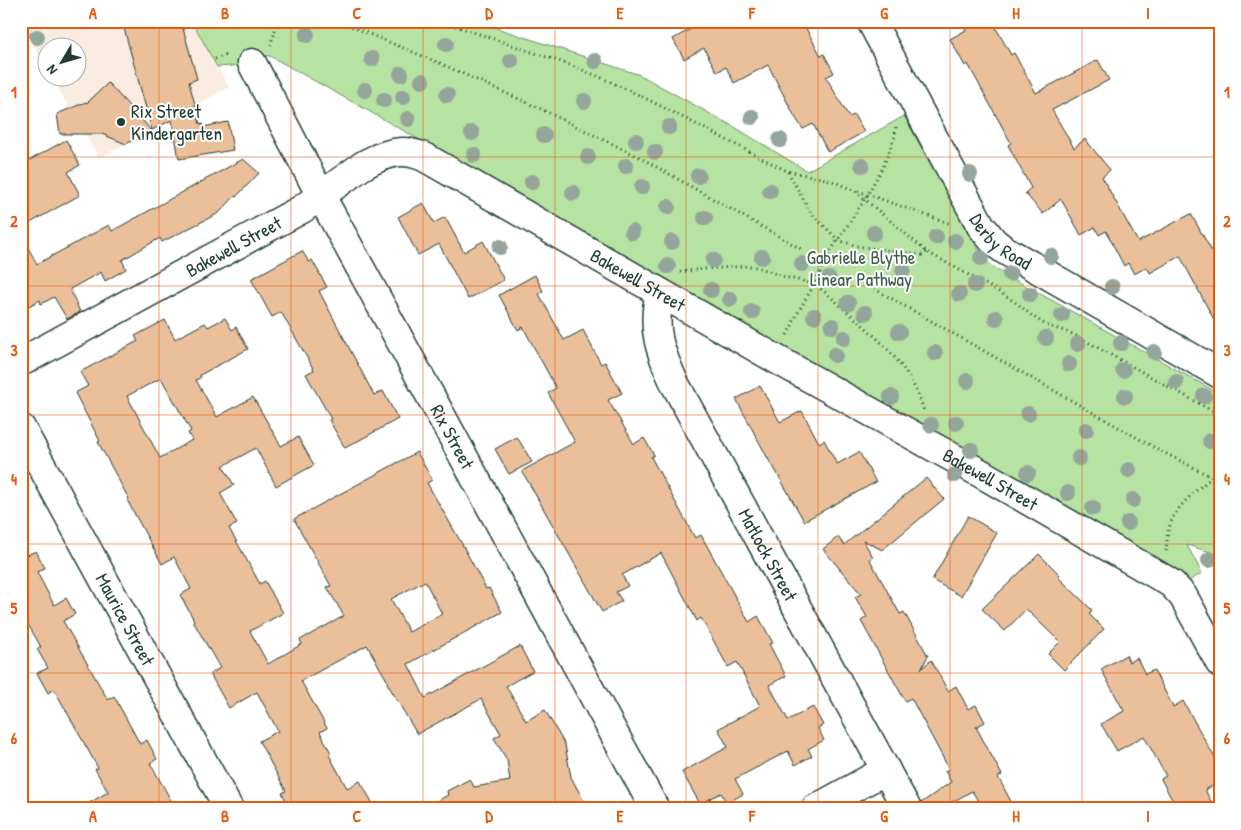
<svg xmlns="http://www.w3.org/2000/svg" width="1241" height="830" viewBox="0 0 1241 830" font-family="'Patrick Hand',sans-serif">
<rect width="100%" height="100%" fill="#fff"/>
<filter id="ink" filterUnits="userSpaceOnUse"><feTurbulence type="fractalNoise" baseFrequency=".02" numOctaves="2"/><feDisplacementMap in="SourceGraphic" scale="10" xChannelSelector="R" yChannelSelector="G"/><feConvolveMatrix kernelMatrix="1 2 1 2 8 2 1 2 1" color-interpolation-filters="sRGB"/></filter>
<g filter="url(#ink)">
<!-- built -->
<path fill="#f9ece1" d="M21 21H192L229 87 99 158 52 78H78V48H48L47 70 21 25Z"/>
<!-- green -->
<path fill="#b6e3a1" stroke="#6a906a" d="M192 21H475L640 75 736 128 807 171 904 116 978 249 992 267 1220 394V555L1187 545 1202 573 1189 581 791 355 406 132 270 56C257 53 250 64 238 65 231 67 224 66 217 67Z"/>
<!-- building -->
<g fill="#ecbf9b" stroke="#1f3d34" fill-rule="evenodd">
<path d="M122 21H181L197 79 189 82 200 124 203 123V127L228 122 233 150 179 159 172 120 152 130Z"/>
<path d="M705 21H802L821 56 824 54 834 73 826 77 849 117 854 115 864 132 828 152 813 124 803 129 795 117 768 65 734 83 726 67 717 72 704 48 684 59 673 39Z"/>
<path d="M961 21H992L1011 55 1014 53 1036 93 1098 60 1109 80 1052 110 1074 148 1085 139 1110 170 1102 177 1138 242 1191 214 1220 266V331L1180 256 1150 273 1147 267 1134 274 1128 263 1124 266 1106 231 1099 235 1095 227 1081 235 1061 199 1043 214 1025 193 1031 188 1008 145 1011 143 968 64 965 66 950 39 966 30Z"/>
<path d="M108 83 152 131 126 144 102 134H60L57 114 86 102 87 103Z"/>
<path d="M66 140 80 165 68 172 80 195 21 228V165Z"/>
<path d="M243 159 259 173 236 197 235 196 219 213 162 242 160 238 122 260 126 269 105 281 101 272 70 289 80 312 67 319 54 297 41 304 40 300 21 310V235L37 264 109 225 112 231Z"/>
<path d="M423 203 434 223 445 217 464 252 483 241 504 280 468 299 439 244 418 255 398 217Z"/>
<path d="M302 251 309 262 312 260 327 287 319 291 374 395 383 391 398 419 345 448 329 420 331 419 306 374 314 370 281 312 272 317 251 279Z"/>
<path d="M535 275 543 291 539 294 564 340 583 330 601 364 605 362 622 393 608 400 634 444 644 438 654 455 651 457 695 538 701 535 749 622 758 616 773 643 769 644 786 676 769 685 788 720 813 707 823 725 818 728 824 740 808 749 812 756 795 765 788 751 735 779 743 794 727 803 721 793 700 804 682 772 728 747 718 729 760 706 737 662 728 667 701 618 697 621 661 553 622 575 628 586 616 592 622 601 602 612 522 471 575 442 548 393 556 388 523 327 518 330 499 295Z"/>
<path d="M225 318 232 330 236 327 248 349 200 375 201 377 196 380 217 417 253 397 281 446 298 437 314 465 276 486 256 448 223 466 234 485 220 493 237 524 229 528 260 584 265 581 283 613 250 631 268 664 302 644 300 640 344 616 327 587 331 586 294 519 417 452 432 480 427 483 462 544 486 589 489 588 502 612 408 664 425 698 520 646 533 671 506 686 526 721 545 710 565 745 571 777 588 809H423L448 795 447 791 470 779 474 787 510 781 507 760 494 738 501 734 481 699 417 734 387 683 388 682 367 645 301 681 327 728 320 732 331 753 329 755 347 788 360 781 376 809H290L282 793 286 791 259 741 278 731 257 692 229 708 210 674 220 668 193 621 194 620 180 595 191 589 174 557 162 564 127 500 129 499 98 442 100 441 75 393 88 386 80 372 138 341 135 336 165 320 175 339 205 323 208 327ZM161 378 191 431 188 433 192 440 160 458 127 396ZM425 581 442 614 409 632 391 599Z"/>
<path d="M760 386 780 422 802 411 819 443 824 440 837 464 859 452 876 482 804 521 773 466H772L736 399Z"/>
<path d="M517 437 532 462 509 474 495 449Z"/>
<path d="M926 478 944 499 882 550 863 540 873 557 870 560 900 614 904 612 928 656 921 669 931 660 948 691 956 686 968 709 976 705 985 722 976 727 1002 775 998 777 1015 809H983L972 791 940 809H923L921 803 951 782 945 771 949 769 911 698 905 701 861 621 867 617 855 597 861 594 823 549 838 537 844 545Z"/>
<path d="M968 516 997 533 961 596 932 580Z"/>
<path d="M21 544 27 555 36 551 45 568 37 572 54 605 66 598 75 614 63 621 108 700 114 696 140 744 147 740 157 759 150 763 176 809H79L108 792 95 769 98 768 54 689 48 693 37 673 48 668 37 649 41 647 21 612Z"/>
<path d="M1039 554 1060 575 1058 577 1092 610 1089 614 1104 629 1064 670 1048 654 1060 642 1026 609 1005 631 982 609Z"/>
<path d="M1126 655 1129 662 1137 658 1145 674 1154 670 1173 707 1183 701 1220 767V782L1205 790 1215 809H1177L1161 779 1166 776 1144 736 1117 751 1101 724 1124 711 1101 669Z"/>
</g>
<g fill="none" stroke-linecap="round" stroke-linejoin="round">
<!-- street casing -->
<g stroke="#1f3d34" stroke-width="31">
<g id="street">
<path id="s1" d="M871 21 981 226 994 242 1003 249 1220 374"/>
<path id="s2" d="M252 63 321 196 443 419 655 809"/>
<path id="s3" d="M660 293C651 328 660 352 675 384L907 809"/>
<path id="s4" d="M21 362 302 209 362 166C376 158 395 149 411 153 417 154 422 156 426 158L776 359 982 474 1159 576 1172 584 1183 596 1220 663"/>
<path id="s5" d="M21 428 229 809"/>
<path d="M815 809 886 770"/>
</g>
</g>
<!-- path -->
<g stroke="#1f3d34" stroke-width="3" stroke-dasharray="1 4" stroke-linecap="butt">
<path d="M338 21 437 62 541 109 639 157 803 250"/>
<path d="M441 21 570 65 602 78 641 96 787 171 830 180 855 191 927 252 996 290 1018 304 1032 316 1046 325 1073 334 1220 415"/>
<path d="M270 45 274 35 277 21"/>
<path d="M215 59 227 55"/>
<path d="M788 172 811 213 838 240 856 246 922 255 927 252"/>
<path d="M858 191 951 224"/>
<path d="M680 272 705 269 748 266C761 267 773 273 785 277 795 280 806 281 815 285 828 293 839 305 851 315 883 342 912 370 924 411"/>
<path d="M857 279 1157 449 1220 481"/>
<path d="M787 335 800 309 814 285 828 255 865 199 883 167 895 136 896 125"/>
<path d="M1166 551C1167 543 1167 535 1169 528 1175 506 1196 491 1212 477"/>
</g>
<!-- street -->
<use href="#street" stroke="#fff" stroke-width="28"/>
</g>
<!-- trees -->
<g fill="#94a69b">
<circle cx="307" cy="35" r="8"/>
<circle cx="37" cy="37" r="8"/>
<circle cx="446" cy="44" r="8"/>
<circle cx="372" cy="59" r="8"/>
<circle cx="511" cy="61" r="8"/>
<circle cx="595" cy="61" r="8"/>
<circle cx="401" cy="74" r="8"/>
<circle cx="422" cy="81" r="8"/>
<circle cx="365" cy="90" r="8"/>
<circle cx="447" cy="95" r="8"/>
<circle cx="403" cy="97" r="8"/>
<circle cx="384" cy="100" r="8"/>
<circle cx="584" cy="101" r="8"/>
<circle cx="752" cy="117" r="8"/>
<circle cx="408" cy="119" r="8"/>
<circle cx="669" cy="127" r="8"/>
<circle cx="472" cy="133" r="8"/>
<circle cx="544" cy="135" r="8"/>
<circle cx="780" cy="140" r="8"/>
<circle cx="636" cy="141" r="8"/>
<circle cx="655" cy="152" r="8"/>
<circle cx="474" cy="155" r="8"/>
<circle cx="588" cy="157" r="8"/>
<circle cx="862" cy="165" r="8"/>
<circle cx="626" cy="166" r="8"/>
<circle cx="970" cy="174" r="8"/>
<circle cx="698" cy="176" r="8"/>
<circle cx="532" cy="182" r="8"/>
<circle cx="642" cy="187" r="8"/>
<circle cx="770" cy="191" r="8"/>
<circle cx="573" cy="193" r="8"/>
<circle cx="668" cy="207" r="8"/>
<circle cx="705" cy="218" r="8"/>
<circle cx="632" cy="232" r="8"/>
<circle cx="874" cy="233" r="8"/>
<circle cx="936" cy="237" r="8"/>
<circle cx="955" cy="241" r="8"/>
<circle cx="672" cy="242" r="8"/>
<circle cx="500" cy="247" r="8"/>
<circle cx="1051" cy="256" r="8"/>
<circle cx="762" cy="257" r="8"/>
<circle cx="981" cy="258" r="8"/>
<circle cx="713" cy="260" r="8"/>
<circle cx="802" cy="264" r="8"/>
<circle cx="668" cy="266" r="8"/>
<circle cx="903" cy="270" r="8"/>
<circle cx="1010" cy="274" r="8"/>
<circle cx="829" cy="279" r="8"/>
<circle cx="975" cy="285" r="8"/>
<circle cx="1112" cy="287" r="8"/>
<circle cx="711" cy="290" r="8"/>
<circle cx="959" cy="294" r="8"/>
<circle cx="1030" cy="294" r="8"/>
<circle cx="730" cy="299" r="8"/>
<circle cx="848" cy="303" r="8"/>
<circle cx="752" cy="312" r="8"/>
<circle cx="865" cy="313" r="8"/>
<circle cx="1062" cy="315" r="8"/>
<circle cx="814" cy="316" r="8"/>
<circle cx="996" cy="318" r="8"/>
<circle cx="832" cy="326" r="8"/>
<circle cx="899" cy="332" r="8"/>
<circle cx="844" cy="338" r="8"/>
<circle cx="1046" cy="338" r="8"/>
<circle cx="1121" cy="343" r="8"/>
<circle cx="1078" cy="344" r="8"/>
<circle cx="1154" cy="352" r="8"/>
<circle cx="935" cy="353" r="8"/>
<circle cx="835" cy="355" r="8"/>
<circle cx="1069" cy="364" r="8"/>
<circle cx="1123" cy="370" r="8"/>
<circle cx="967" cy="381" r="8"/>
<circle cx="1176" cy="382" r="8"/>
<circle cx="1125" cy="396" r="8"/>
<circle cx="1204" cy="396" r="8"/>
<circle cx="891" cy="397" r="8"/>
<circle cx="1028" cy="414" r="8"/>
<circle cx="956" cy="423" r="8"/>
<circle cx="931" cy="425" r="8"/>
<circle cx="1086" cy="430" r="8"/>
<circle cx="1210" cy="441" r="8"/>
<circle cx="971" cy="450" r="8"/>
<circle cx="1079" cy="458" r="8"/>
<circle cx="1129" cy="470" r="8"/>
<circle cx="1028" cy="473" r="8"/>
<circle cx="955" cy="475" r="8"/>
<circle cx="1068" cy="493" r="8"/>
<circle cx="1133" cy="500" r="8"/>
<circle cx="1093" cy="508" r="8"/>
<circle cx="1128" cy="523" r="8"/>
<circle cx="1209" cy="560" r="8"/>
</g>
</g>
<!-- grid -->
<path fill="none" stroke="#e8590c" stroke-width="1" stroke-opacity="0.55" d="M159 21V809M291 21V809M423 21V809M555 21V809M686 21V809M818 21V809M950 21V809M1082 21V809M21 157H1220M21 286H1220M21 415H1220M21 544H1220M21 673H1220"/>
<!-- markers -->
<circle fill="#1f3d34" stroke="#fff" stroke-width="2" cx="121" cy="122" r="5"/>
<g text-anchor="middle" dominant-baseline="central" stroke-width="4" stroke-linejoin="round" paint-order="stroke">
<!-- poi labels -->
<g font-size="19" fill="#1f3d34" stroke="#fff" text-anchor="start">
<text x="131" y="111">Rix Street<tspan x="131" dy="22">Kindergarten</tspan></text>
</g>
<!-- street labels -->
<g font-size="19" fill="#1f3d34" stroke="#fff">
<text stroke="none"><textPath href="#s1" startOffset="258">Derby Road</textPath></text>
<text stroke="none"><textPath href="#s4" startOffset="242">Bakewell Street</textPath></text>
<text stroke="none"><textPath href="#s4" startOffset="706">Bakewell Street</textPath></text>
<text stroke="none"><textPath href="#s2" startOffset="424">Rix Street</textPath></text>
<text stroke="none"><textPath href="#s4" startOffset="1111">Bakewell Street</textPath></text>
<text stroke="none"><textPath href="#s3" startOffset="289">Matlock Street</textPath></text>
<text stroke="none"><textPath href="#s5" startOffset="218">Maurice Street</textPath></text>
</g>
<!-- park labels -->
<g font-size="19" fill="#3d5e4a" stroke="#fff">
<text x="861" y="257">Gabrielle Blythe<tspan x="861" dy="22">Linear Pathway</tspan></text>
</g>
</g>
<!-- margin -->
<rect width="1241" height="830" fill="none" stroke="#fff" stroke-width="55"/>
<!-- north arrow -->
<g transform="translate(62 62) rotate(232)"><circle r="24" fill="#ffffff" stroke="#a5b1ae"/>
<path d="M0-4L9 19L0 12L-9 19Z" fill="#1f3d34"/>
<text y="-8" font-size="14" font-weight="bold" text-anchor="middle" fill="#1f3d34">N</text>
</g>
<rect x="28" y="28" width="1186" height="774" fill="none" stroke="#e8590c" stroke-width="2"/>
<g font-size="16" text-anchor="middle" font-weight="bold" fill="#e8590c">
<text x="93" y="19">A</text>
<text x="225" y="19">B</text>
<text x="357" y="19">C</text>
<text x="489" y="19">D</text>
<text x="620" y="19">E</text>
<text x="752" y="19">F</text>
<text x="884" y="19">G</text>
<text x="1016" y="19">H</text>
<text x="1148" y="19">I</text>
<text x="14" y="98">1</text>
<text x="1227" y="98">1</text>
<text x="14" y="227">2</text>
<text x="1227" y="227">2</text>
<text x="14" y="356">3</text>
<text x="1227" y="356">3</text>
<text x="14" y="485">4</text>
<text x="1227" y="485">4</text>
<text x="14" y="614">5</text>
<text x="1227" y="614">5</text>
<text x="14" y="744">6</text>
<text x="1227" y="744">6</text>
<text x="93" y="822">A</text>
<text x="225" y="822">B</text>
<text x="357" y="822">C</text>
<text x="489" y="822">D</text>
<text x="620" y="822">E</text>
<text x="752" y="822">F</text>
<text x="884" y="822">G</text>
<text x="1016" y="822">H</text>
<text x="1148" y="822">I</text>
</g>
</svg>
